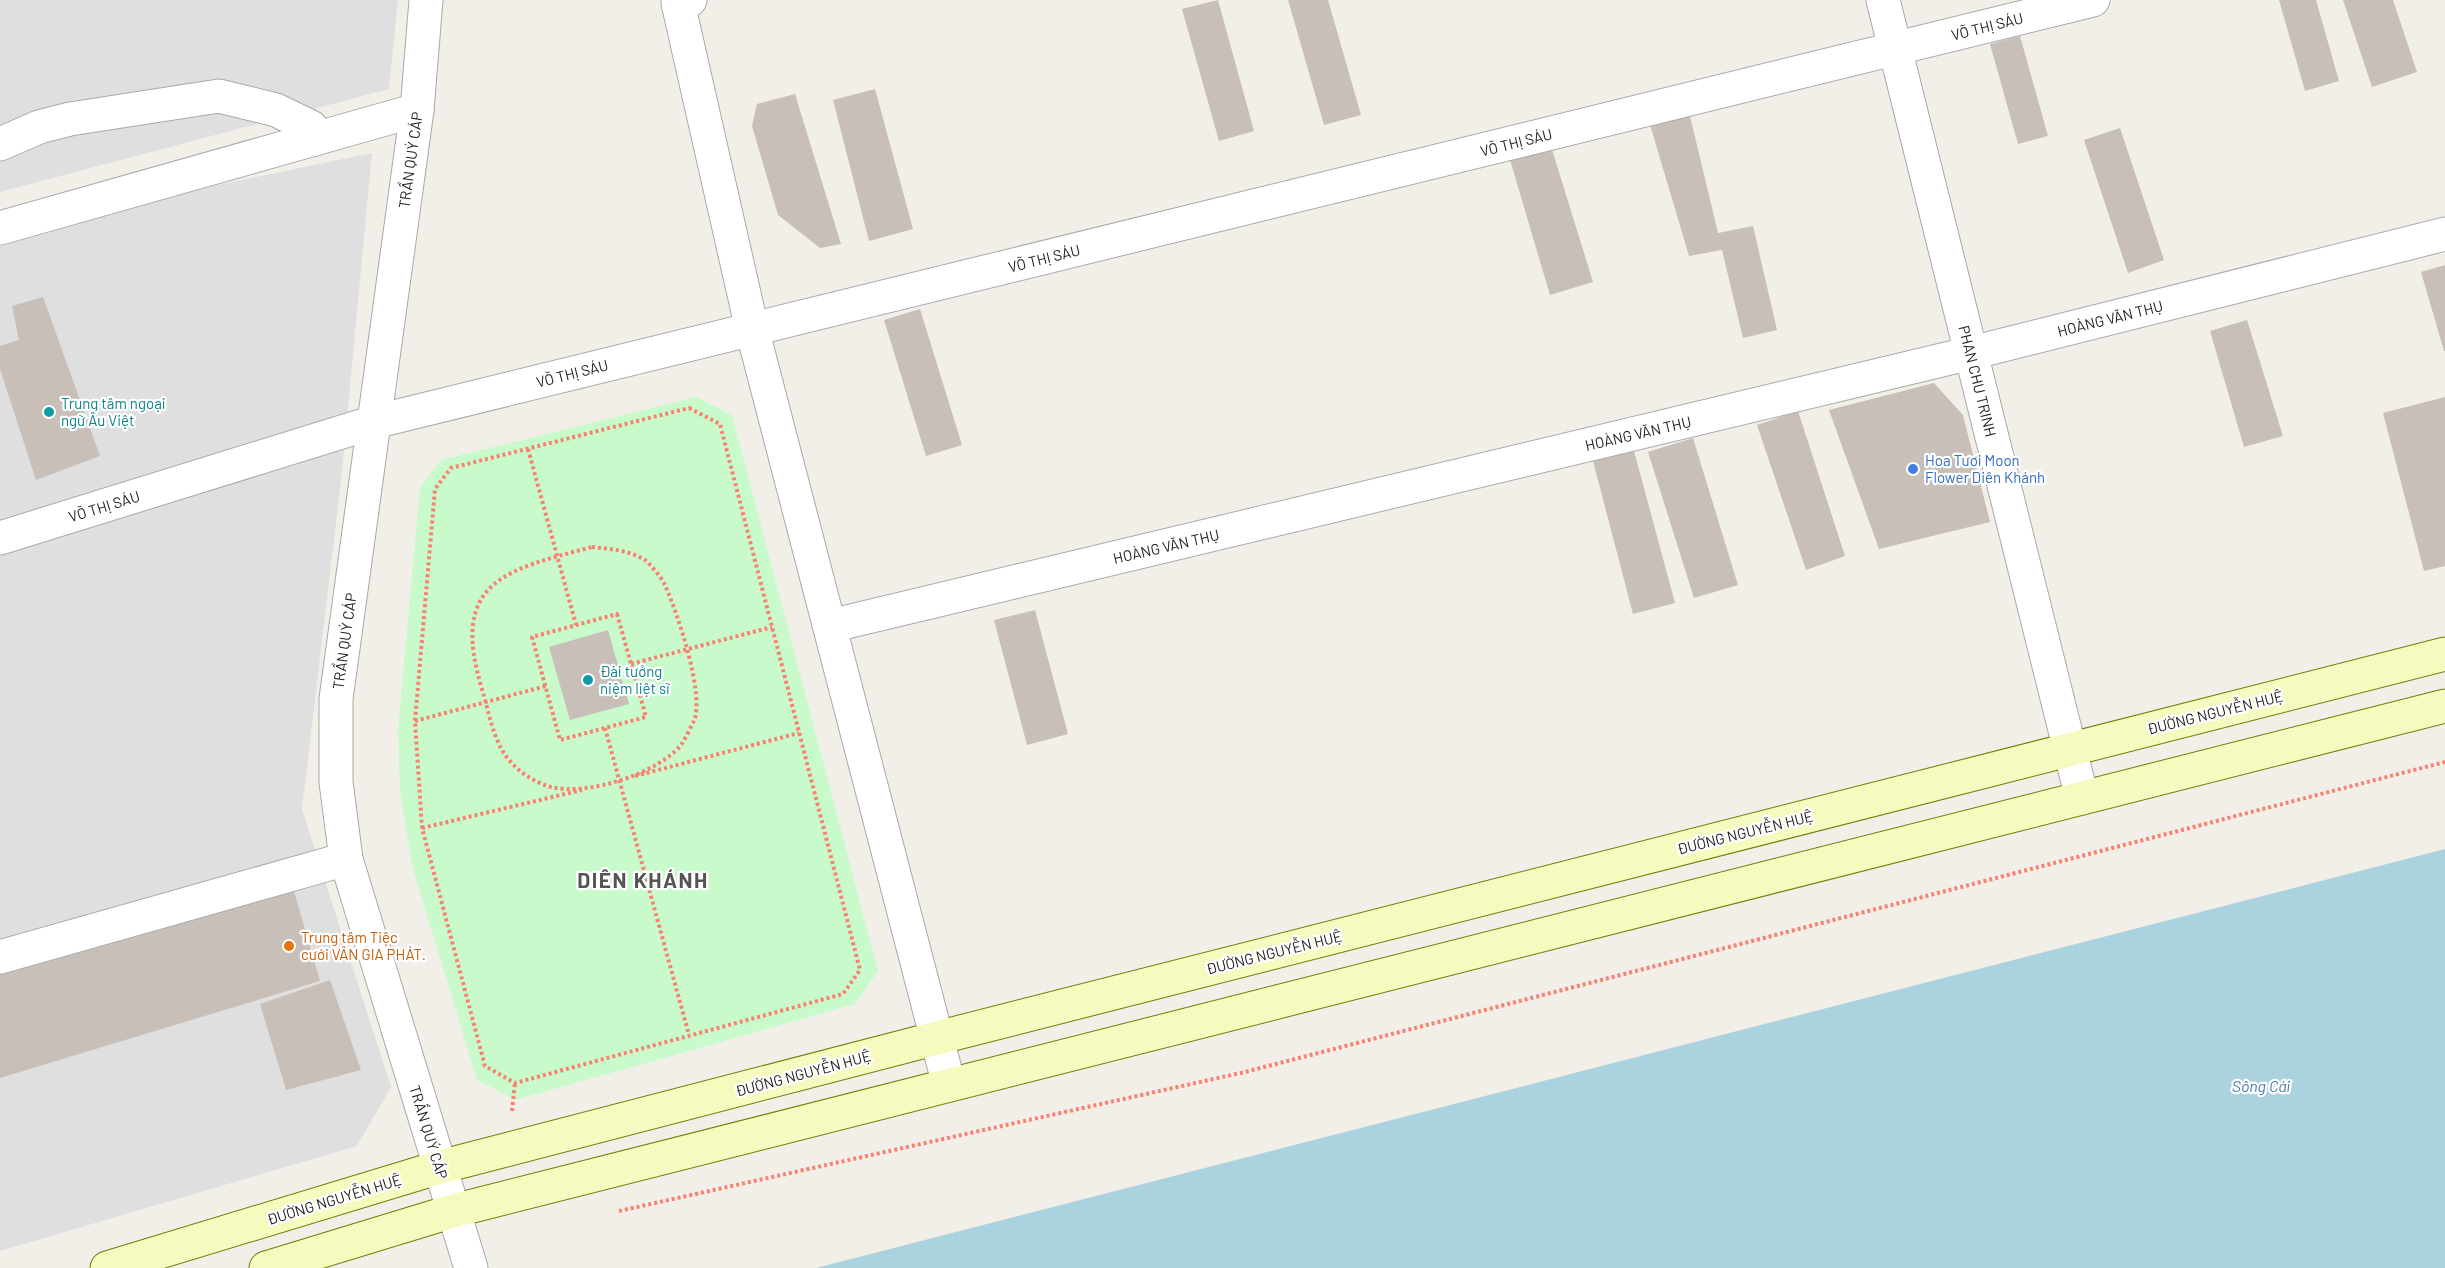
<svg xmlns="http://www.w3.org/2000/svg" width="2445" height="1268" viewBox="0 0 2445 1268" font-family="Barlow,sans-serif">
<rect width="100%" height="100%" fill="#f2efe9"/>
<!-- residential -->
<g fill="#e0dfdf">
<path d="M0 0H398L389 89 0 192Z"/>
<path d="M372 153 341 481 302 809 391 1087 357 1146 0 1251V246L193 190Z"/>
</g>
<!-- park -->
<path fill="#c8facc" d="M696 397 732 415 878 971 855 1004 515 1100 477 1080 413 869 400 792 398 730 420 487 441 460Z"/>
<!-- water -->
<path fill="#aad3df" d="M2445 849V1268H816Z"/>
<!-- building -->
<g fill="#c7bfb8">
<path d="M1218 0 1254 131 1219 141 1182 9Z"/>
<path d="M1288 0H1328L1361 115 1324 125Z"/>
<path d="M2279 0H2316L2339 81 2305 91Z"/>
<path d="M2343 0H2393L2417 72 2372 87Z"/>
<path d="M2020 36 2048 136 2018 144 1990 44Z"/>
<path d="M875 89 913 229 869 241 833 100Z"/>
<path d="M795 94 841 244 820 248 778 215 752 126 757 104Z"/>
<path d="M1689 112 1718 233 1753 226 1777 330 1743 338 1722 250 1689 256 1648 118Z"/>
<path d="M2120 128 2164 260 2128 273 2084 140Z"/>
<path d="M1550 143 1593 282 1550 295 1507 150Z"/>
<path d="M2445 265V351H2444L2421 272Z"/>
<path d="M43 297 100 456 36 480 0 369V346L19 340 12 306Z"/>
<path d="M920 309 962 445 926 456 884 320Z"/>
<path d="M2247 320 2283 436 2244 447 2210 331Z"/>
<path d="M1934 383 1963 415 1990 522 1879 549 1829 410Z"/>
<path d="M2445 397V566L2424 571 2383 413Z"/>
<path d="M1798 411 1845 556 1806 570 1757 425Z"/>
<path d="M1693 438 1738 585 1694 598 1648 452Z"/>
<path d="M1634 451 1675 603 1633 614 1593 461Z"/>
<path d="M1035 610 1068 734 1027 745 994 620Z"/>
<path d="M608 630 629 704 570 720 549 647Z"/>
<path d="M292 884 320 981 0 1078V969Z"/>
<path d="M330 980 361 1070 286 1090 260 1004Z"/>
</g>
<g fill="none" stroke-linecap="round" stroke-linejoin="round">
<!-- minor casing -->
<g stroke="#a9a9a9" stroke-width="35">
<g id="minor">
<path d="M690 0 678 3 752 329 949 1085"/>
<path d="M1883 0 2082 798"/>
<path d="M0 144 39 127 70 119 219 96 276 110 311 127 315 139"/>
<path d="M0 228 417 110"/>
<path d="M0 538 374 422 2093 0"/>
<path d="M830 626 1971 353 2445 234"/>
<path d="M0 957 346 859"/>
</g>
</g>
<!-- tertiary casing -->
<g stroke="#a9a9a9" stroke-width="35">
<path id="tertiary" d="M426 0 417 110 336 699V782L346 859 471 1268"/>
</g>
<!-- secondary casing -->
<g stroke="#707d05" stroke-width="35">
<g id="secondary">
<path d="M107 1268 440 1167 937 1038 2445 654"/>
<path d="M266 1268 453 1211 2445 706"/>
</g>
</g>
<!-- path -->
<g stroke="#fa8072" stroke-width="4" stroke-dasharray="3 3" stroke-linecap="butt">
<path d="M689 408 720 424 860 970 843 994 515 1083 485 1066 422 828 415 721 435 489 451 468Z"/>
<path d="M528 449 576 625"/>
<path d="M592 547C610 549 629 550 645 560 651 565 661 577 665 585 677 612 705 694 694 721 690 728 686 738 681 745 657 774 587 796 551 787 534 782 520 773 509 760 493 741 489 712 482 689 449 581 505 570 592 547Z"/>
<path d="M617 614 646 717 560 740 532 637Z"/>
<path d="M631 664 772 627"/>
<path d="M415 721 546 686"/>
<path d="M605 728 689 1035"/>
<path d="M635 776 799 733"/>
<path d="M422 828 582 790"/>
<path d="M512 1111 515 1083"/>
<path d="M619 1211 1245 1072 2445 762"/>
</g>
<!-- minor -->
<use href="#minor" stroke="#fff" stroke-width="33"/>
<!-- tertiary -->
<use href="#tertiary" stroke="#fff" stroke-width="33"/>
<!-- secondary -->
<use href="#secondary" stroke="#f7fabf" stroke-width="33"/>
</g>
<!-- markers -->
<g fill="#0f9aa8" stroke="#fff" stroke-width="2">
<circle cx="49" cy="412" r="6"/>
<circle cx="588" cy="680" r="6"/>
</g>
<circle fill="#3f7fe0" stroke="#fff" stroke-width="2" cx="1913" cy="469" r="6"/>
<circle fill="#e8710a" stroke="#fff" stroke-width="2" cx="289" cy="946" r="6"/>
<g text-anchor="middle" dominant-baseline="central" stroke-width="4.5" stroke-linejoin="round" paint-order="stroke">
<!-- street labels -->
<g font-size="15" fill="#222" stroke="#fff">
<text transform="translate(1987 26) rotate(-14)">VÕ THỊ SÁU</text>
<text transform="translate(1516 142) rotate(-14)">VÕ THỊ SÁU</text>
<text transform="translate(410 160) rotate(-82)">TRẦN QUÝ CÁP</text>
<text transform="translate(1044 258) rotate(-14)">VÕ THỊ SÁU</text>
<text transform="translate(2110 318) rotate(-14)">HOÀNG VĂN THỤ</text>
<text transform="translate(572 373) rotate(-14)">VÕ THỊ SÁU</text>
<text transform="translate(1978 381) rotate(76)">PHAN CHU TRINH</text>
<text transform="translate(1638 433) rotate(-13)">HOÀNG VĂN THỤ</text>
<text transform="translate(104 506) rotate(-17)">VÕ THỊ SÁU</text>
<text transform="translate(1166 546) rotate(-13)">HOÀNG VĂN THỤ</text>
<text transform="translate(344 641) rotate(-82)">TRẦN QUÝ CÁP</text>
<text transform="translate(2215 712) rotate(-14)">ĐƯỜNG NGUYỄN HUỆ</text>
<text transform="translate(1745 832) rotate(-14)">ĐƯỜNG NGUYỄN HUỆ</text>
<text transform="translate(1274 952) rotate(-14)">ĐƯỜNG NGUYỄN HUỆ</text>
<text transform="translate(803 1073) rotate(-15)">ĐƯỜNG NGUYỄN HUỆ</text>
<text transform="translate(429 1132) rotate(73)">TRẦN QUÝ CÁP</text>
<text transform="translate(334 1199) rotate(-17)">ĐƯỜNG NGUYỄN HUỆ</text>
</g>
<!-- culture labels -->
<g font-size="15" fill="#0d838f" stroke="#fff" text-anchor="start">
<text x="61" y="403">Trung tâm ngoại<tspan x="61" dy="17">ngữ Âu Việt</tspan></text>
<text x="600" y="671">Đài tưởng<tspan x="600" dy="17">niệm liệt sĩ</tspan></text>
</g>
<!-- shop labels -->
<g font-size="15" fill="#366cbe" stroke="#fff" text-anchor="start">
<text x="1925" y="460">Hoa Tươi Moon<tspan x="1925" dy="17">Flower Diên Khánh</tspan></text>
</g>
<!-- food labels -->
<g font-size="15" fill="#c56008" stroke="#fff" text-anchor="start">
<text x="301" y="937">Trung tâm Tiệc<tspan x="301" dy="17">cưới VÂN GIA PHÁT.</tspan></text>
</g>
<!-- water labels -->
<g font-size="16" font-style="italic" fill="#4a7aab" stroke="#fff">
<text x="2261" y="1085">Sông Cái</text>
</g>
<!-- district labels -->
<g font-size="21" font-weight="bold" letter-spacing="1.5" fill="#555" stroke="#fff">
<text x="643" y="879">DIÊN KHÁNH</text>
</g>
</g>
</svg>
